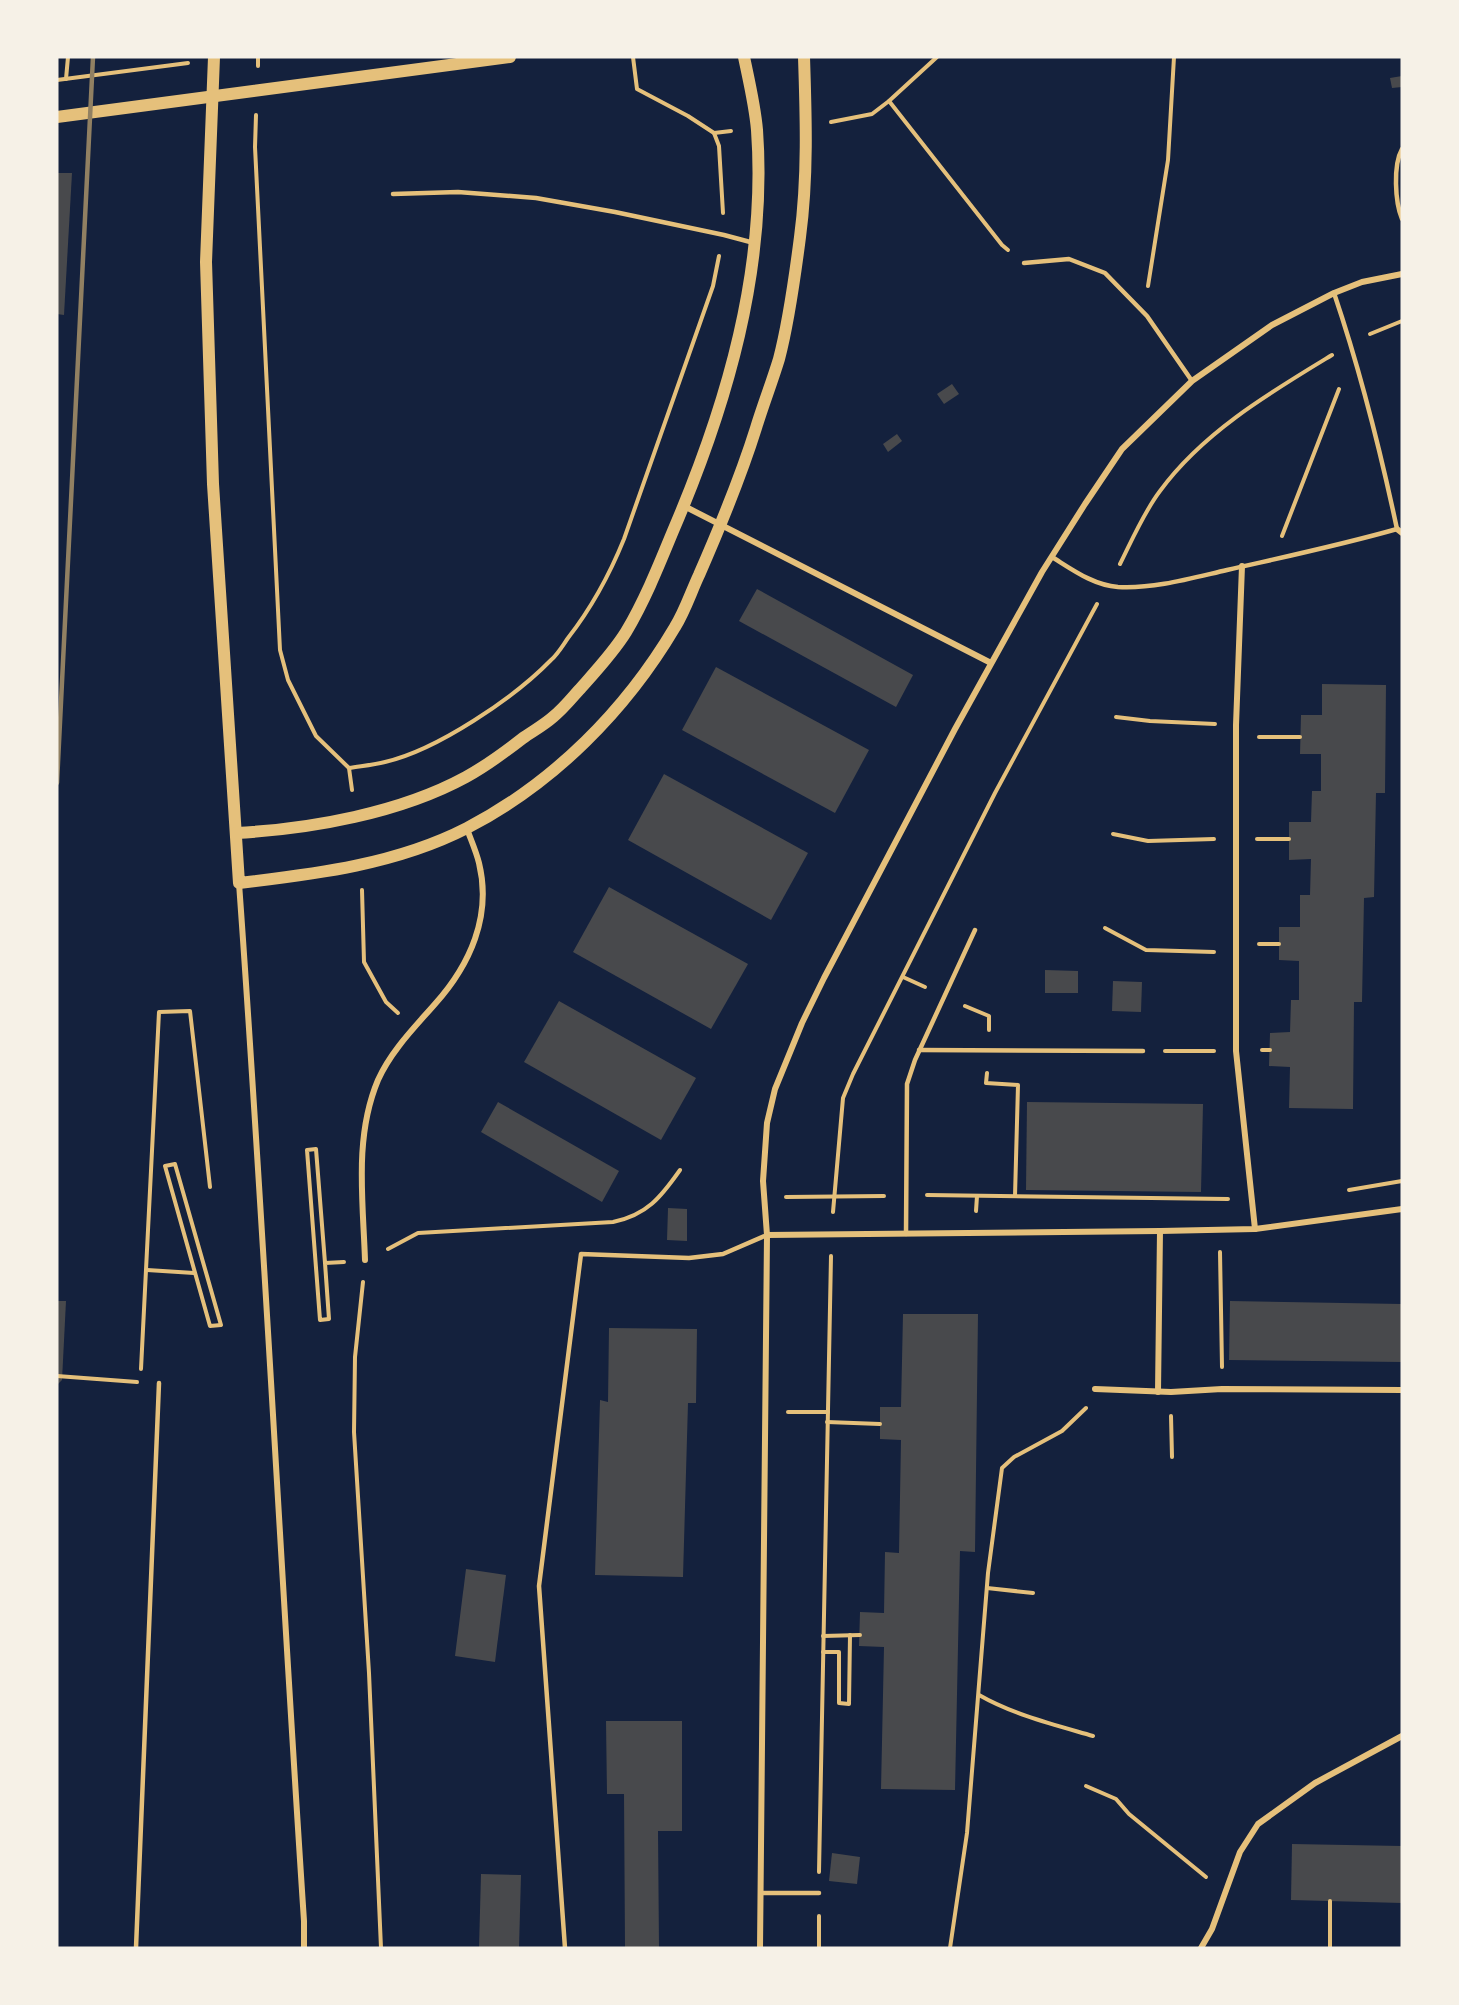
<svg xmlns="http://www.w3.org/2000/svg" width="1459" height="2005" viewBox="0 0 1459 2005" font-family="Commissioner,sans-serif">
<rect width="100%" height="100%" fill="#14213d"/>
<!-- building -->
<g fill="#48494c">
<path d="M1402 76V87L1392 88 1390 78Z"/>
<path d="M57 173H72L64 315 57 314Z"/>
<path d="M952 384 959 394 944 404 937 394Z"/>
<path d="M897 434 902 441 888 452 883 444Z"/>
<path d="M757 589 913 675 896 707 739 621Z"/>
<path d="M716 667 869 750 835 813 682 730Z"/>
<path d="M1322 684 1386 685 1385 793H1376L1374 897 1364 898 1362 1002H1354L1353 1109 1289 1108 1290 1067 1269 1066 1270 1033 1290 1032 1291 1000H1299V961L1279 960V927H1300V895H1310L1311 859 1289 860V822H1311L1312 791H1321V754H1300L1301 715H1322Z"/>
<path d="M664 774 808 853 771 920 628 840Z"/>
<path d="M609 887 748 964 711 1029 573 952Z"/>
<path d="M1045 970 1078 971V993H1045Z"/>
<path d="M1113 981 1142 982 1141 1012 1112 1011Z"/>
<path d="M559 1001 696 1078 661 1140 524 1062Z"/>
<path d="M498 1102 619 1171 602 1202 481 1132Z"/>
<path d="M1027 1102 1203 1104 1201 1192 1026 1190Z"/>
<path d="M668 1208 687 1209V1241L667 1240Z"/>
<path d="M57 1301H66L62 1380 57 1385Z"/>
<path d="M1230 1301 1402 1304V1362L1229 1360Z"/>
<path d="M903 1314H978L975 1552 960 1551 955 1790 881 1789 884 1647 859 1646 860 1612 884 1613 885 1552 899 1553 901 1440 880 1439V1407H901Z"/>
<path d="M609 1328 697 1329 696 1403H688L683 1577 595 1575 600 1400 608 1402Z"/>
<path d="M466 1569 506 1575 495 1662 455 1656Z"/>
<path d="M606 1721H682V1831H658L659 1948H625L624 1794H607Z"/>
<path d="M1292 1844 1402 1846V1903L1291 1900Z"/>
<path d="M832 1853 860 1857 857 1884 829 1881Z"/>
<path d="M481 1874 521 1875 519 1948H479Z"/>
</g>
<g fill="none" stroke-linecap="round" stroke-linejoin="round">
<!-- path -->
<g stroke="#e5c07b" stroke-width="4">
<path d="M633 57 637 89 688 116 714 133 719 146 723 213"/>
<path d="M258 66V57"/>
<path d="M66 79 68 57"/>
<path d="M57 80 188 63"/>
<path d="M889 101 1002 245 1008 250"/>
<path d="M256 115 255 147 280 650 288 680 316 736 349 768 352 790"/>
<path d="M831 122 872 114 889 101 937 57"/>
<path d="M714 133 731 131"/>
<path d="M1148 286 1168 160 1174 57"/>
<path d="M1370 334 1402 321"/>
<path d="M1282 536 1339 389"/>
<path d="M1120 564C1132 540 1144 512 1160 491 1203 432 1271 392 1332 355"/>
<path d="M1116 717 1150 721 1215 724"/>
<path d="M1259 737H1300"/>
<path d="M349 768C361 766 373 765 385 762 437 750 514 698 551 660 558 654 563 645 568 638 593 606 609 576 624 539L713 286 719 256"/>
<path d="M1113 834 1148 841 1214 839"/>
<path d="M1257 839H1289"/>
<path d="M362 890 364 962 386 1002 398 1013"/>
<path d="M1105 928 1146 950 1214 952"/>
<path d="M1259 944H1279"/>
<path d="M903 977 925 987"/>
<path d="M965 1006 989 1016V1030"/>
<path d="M1262 1050H1270"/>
<path d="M1165 1051H1214"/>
<path d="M987 1073 986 1083 1018 1085 1015 1196"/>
<path d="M175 1164 221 1325 210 1326 165 1166Z"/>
<path d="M1349 1190 1402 1181"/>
<path d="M927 1195 1228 1199"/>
<path d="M786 1197 884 1196"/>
<path d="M976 1211 977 1196"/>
<path d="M833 1212 843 1098 853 1074 995 793 1097 604"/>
<path d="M388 1249 418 1233 613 1222C647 1215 661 1197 680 1170"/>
<path d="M1220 1252 1222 1367"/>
<path d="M325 1263 329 1319 320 1320 307 1150 316 1149 325 1263 344 1262"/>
<path d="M147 1270 194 1273"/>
<path d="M363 1282 355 1357 354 1432 369 1673 381 1948"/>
<path d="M141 1369 159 1012 190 1011 210 1187"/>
<path d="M57 1376 137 1382"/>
<path d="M788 1412H828"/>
<path d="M1171 1416 1172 1457"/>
<path d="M827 1422 880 1424"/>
<path d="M987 1588 1033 1593"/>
<path d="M823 1636 860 1635"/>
<path d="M823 1652H839V1703L849 1704 850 1635"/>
<path d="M979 1695C1014 1715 1055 1725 1093 1736"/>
<path d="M1086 1786 1116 1799 1129 1814 1206 1877"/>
<path d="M819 1872 831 1256"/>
<path d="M1330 1901V1948"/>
<path d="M819 1948V1916"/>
<path d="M950 1948 967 1833 988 1573 1002 1468 1014 1457 1062 1431 1086 1408"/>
</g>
<!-- service -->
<g stroke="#e5c07b" stroke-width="4.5">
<path d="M1402 149C1393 165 1395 202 1402 219"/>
<path d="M393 194 458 192 536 198 615 212 724 235 754 243"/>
<path d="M1024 263 1069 259 1105 273 1147 316 1192 381"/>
<path d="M1052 557C1073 570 1093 585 1118 587 1154 589 1192 578 1227 570 1284 557 1341 545 1397 529 1380 449 1360 370 1334 293"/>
<path d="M919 1050 1143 1051"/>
<path d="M906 1234 907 1084 915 1060 975 930"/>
<path d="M761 1893H819"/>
<path d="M136 1948 159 1383"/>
<path d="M565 1948 539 1586 581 1254 689 1258 723 1254 767 1235"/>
</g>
<!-- minor -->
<g stroke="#e5c07b" stroke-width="6">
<path d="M684 506 991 663"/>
<path d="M1397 529 1402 533"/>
<path d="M1242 566 1236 725V1051L1255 1229"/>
<path d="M239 883C264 1229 281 1575 304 1921V1948"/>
<path d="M767 1235 1160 1231 1255 1229 1402 1209"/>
<path d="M365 1260C363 1200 354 1137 378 1080 391 1051 414 1028 435 1004 470 965 492 916 479 863 476 851 471 840 467 829"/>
<path d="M1095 1389 1171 1392 1222 1389 1402 1390"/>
<path d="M1158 1392 1160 1231"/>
<path d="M760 1948 767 1235 763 1181 767 1123 775 1089 802 1023 824 978 955 729 1042 572 1085 504 1122 449 1192 381 1272 325 1334 293 1362 282 1402 274"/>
<path d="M1201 1948 1212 1929 1240 1852 1258 1824 1315 1783 1402 1736"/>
</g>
<!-- secondary -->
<g stroke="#e5c07b" stroke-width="12">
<path d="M214 57 206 262 213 484 239 883C317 874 397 864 467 828 554 783 626 710 675 627 685 611 691 592 699 575 720 527 740 479 756 428 763 405 772 382 779 359 789 321 795 276 800 237 808 177 806 117 804 57"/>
<path d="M57 117 510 57"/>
<path d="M236 833C311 829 400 813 466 777 486 766 505 752 523 738 533 731 544 725 553 717 563 709 571 699 579 690 595 672 613 653 626 632 645 600 659 565 673 531 727 405 767 269 757 130 755 106 749 81 744 57"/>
</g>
<!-- rail -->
<path stroke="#918062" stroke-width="4.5" d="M57 783 93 57"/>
</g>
<!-- border -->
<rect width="1459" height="2005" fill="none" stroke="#f6f1e7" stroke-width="117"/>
</svg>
